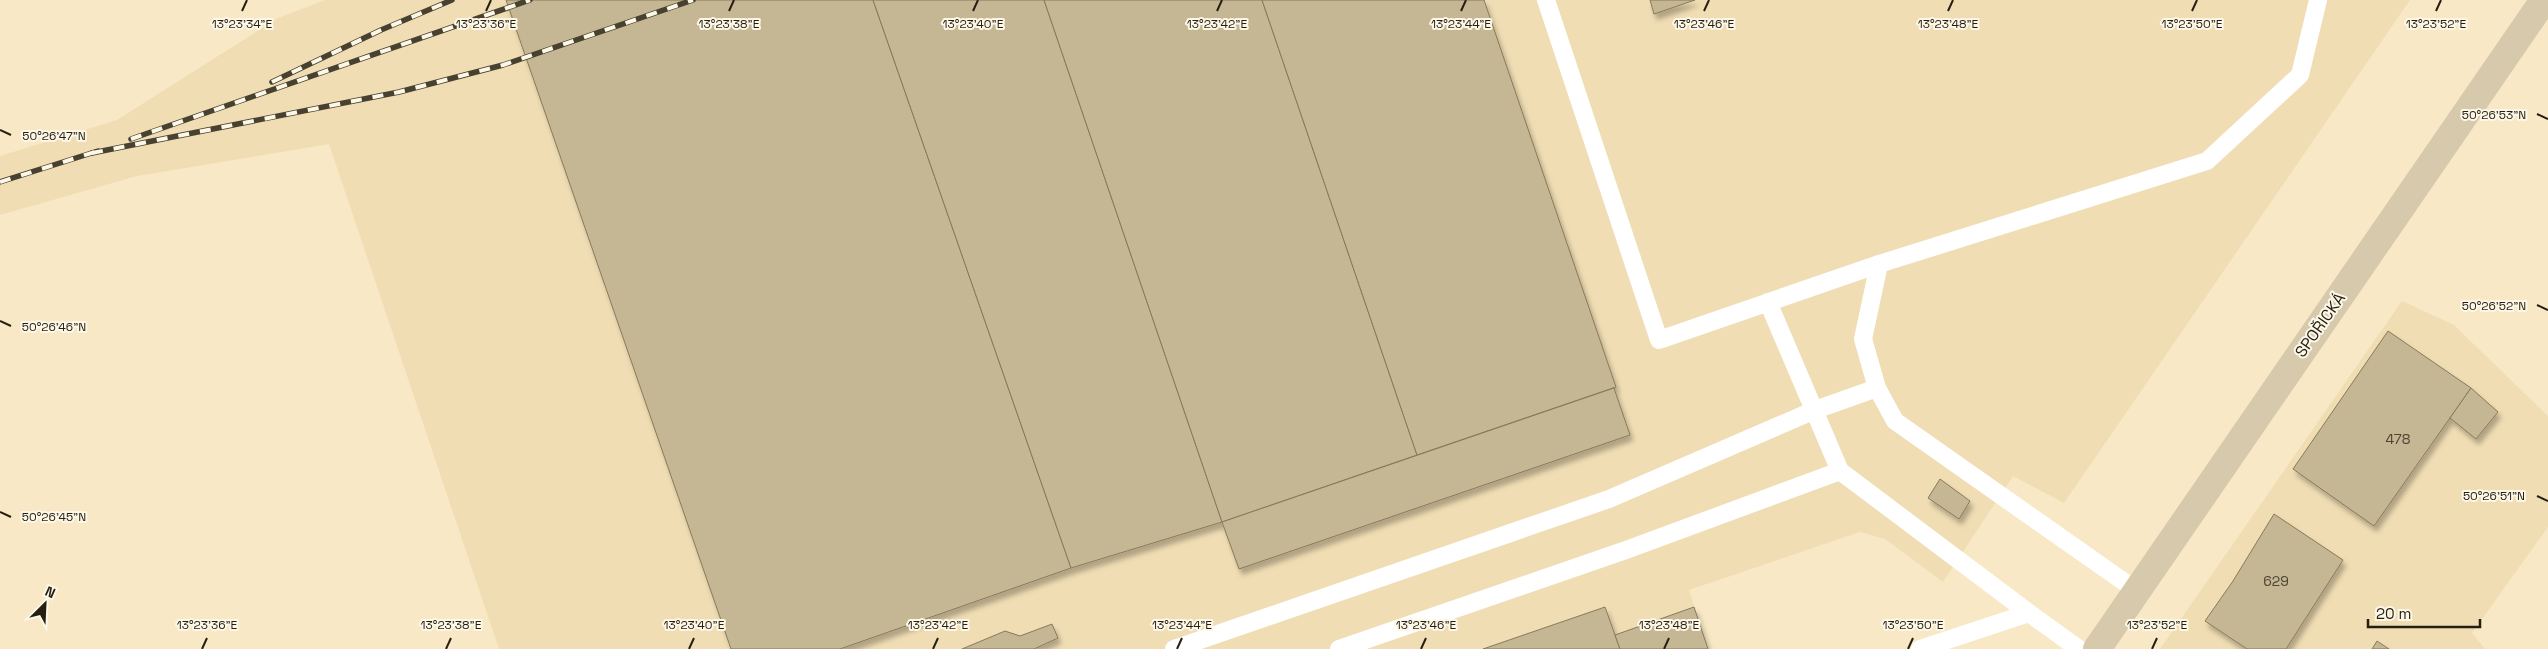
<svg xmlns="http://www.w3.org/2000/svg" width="2548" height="649" viewBox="0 0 2548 649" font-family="'Space Grotesk',sans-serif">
<defs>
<filter id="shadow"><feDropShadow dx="3" dy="5.5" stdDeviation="2.5" flood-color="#0004"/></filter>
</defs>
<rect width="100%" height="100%" fill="#f8e8c5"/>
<!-- built -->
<g fill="#f0ddb3">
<path d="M325 0H2410L2064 503 2013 476 1943 582 1885 539 1860 532 1689 590 1708 649H499L329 144 137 176 0 215V156L117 120 278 18Z"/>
<path d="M2402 301 2454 325 2548 416V527L2472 633 2485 649H2160Z"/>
</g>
<!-- building -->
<g fill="#c5b694" stroke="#887a5a" filter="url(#shadow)">
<path d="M506 0H873L1071 568 840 649H731Z"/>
<path d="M873 0H1044L1222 522 1071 568Z"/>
<path d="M1044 0H1262L1417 455 1222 522Z"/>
<path d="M1262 0H1484L1616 387 1417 455Z"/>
<path d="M1650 0H1695L1654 14Z"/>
<path d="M2388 331 2471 388 2374 526 2293 469Z"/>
<path d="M1614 388 1630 435 1239 569 1222 522Z"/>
<path d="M2471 388 2498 412 2476 439 2450 418Z"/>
<path d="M1940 479 1970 501 1959 519 1928 498Z"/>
<path d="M2274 514 2343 560 2286 649H2247L2205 621 2233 581Z"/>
<path d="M1605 607 1620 649H1483Z"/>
<path d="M1694 607 1708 649H1620L1615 635Z"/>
<path d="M1052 624 1058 638 1034 649H962L1005 631 1020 636Z"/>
<path d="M2377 641 2389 649H2372Z"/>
</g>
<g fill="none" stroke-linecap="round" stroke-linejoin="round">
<!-- lane -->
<g stroke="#fff" stroke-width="18">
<path d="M1546 0 1659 340 1879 264"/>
<path d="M1768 302 1840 471 2029 613"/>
<path d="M2137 591 1895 421 1877 388 1863 339 1879 264 2207 161 2300 75 2318 0"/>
<path d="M1174 649 1609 499 1815 410 1877 388"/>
<path d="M1339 649 1626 550 1840 471"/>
<path d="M1920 649 2029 613 2079 649"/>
</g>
<!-- secondary -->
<path stroke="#d6c9ac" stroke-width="28" d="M2097 649 2544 0"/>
<!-- rail casing -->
<g stroke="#484130" stroke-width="5.5">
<g id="rail">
<path d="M272 82 381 30 452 0"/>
<path d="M131 139 530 0"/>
<path d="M92 153 399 92 503 65 693 0"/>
<path d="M0 182 98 151"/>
</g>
</g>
<!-- rail -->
<use href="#rail" stroke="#fdf7e8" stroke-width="4" stroke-dasharray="11" stroke-linecap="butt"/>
</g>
<!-- ticks -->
<path fill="none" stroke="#251f12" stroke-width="2" d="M242 11 247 0M486 11 491 0M729 11 734 0M973 11 978 0M1217 11 1222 0M1461 11 1466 0M1704 11 1709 0M1948 11 1953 0M2192 11 2197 0M2436 11 2441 0M2537 114 2548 119M0 130 11 135M2537 305 2548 310M0 321 11 326M2537 496 2548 501M0 512 11 517M202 649 207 638M446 649 451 638M689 649 694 638M933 649 938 638M1177 649 1182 638M1421 649 1426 638M1664 649 1669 638M1908 649 1913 638M2152 649 2157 638"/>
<g text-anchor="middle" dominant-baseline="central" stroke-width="4" stroke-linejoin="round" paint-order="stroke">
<!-- number labels -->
<g font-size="14" fill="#4d4532">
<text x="2398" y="439">478</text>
<text x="2276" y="581">629</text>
</g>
<!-- street labels -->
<g font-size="16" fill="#251f12" stroke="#fdf7e8">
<text transform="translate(2320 325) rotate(-55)">SPOŘICKÁ</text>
</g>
</g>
<g font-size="12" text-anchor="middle" fill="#251f12" stroke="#fdf7e8" stroke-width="4" stroke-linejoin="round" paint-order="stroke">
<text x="242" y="28">13°23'34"E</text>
<text x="486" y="28">13°23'36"E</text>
<text x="729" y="28">13°23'38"E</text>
<text x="973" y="28">13°23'40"E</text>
<text x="1217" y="28">13°23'42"E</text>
<text x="1461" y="28">13°23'44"E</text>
<text x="1704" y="28">13°23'46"E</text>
<text x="1948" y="28">13°23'48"E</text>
<text x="2192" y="28">13°23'50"E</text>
<text x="2436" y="28">13°23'52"E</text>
<text x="2494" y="119">50°26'53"N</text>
<text x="54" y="140">50°26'47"N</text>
<text x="2494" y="310">50°26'52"N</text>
<text x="54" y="331">50°26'46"N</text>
<text x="2494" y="500">50°26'51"N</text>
<text x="54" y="521">50°26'45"N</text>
<text x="207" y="629">13°23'36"E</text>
<text x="451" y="629">13°23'38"E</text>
<text x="694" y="629">13°23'40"E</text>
<text x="938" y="629">13°23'42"E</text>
<text x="1182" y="629">13°23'44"E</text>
<text x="1426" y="629">13°23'46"E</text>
<text x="1669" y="629">13°23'48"E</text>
<text x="1913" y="629">13°23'50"E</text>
<text x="2157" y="629">13°23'52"E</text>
</g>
<!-- north arrow -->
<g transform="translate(45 604) rotate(24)" stroke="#fdf7e8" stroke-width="4" paint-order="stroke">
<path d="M0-4L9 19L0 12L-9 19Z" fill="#251f12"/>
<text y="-8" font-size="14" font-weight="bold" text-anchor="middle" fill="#251f12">N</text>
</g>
<!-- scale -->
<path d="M2368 619v8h112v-8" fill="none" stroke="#251f12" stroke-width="2.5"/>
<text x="2376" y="619" font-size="15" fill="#251f12" stroke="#fdf7e8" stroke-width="4" paint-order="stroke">20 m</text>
</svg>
